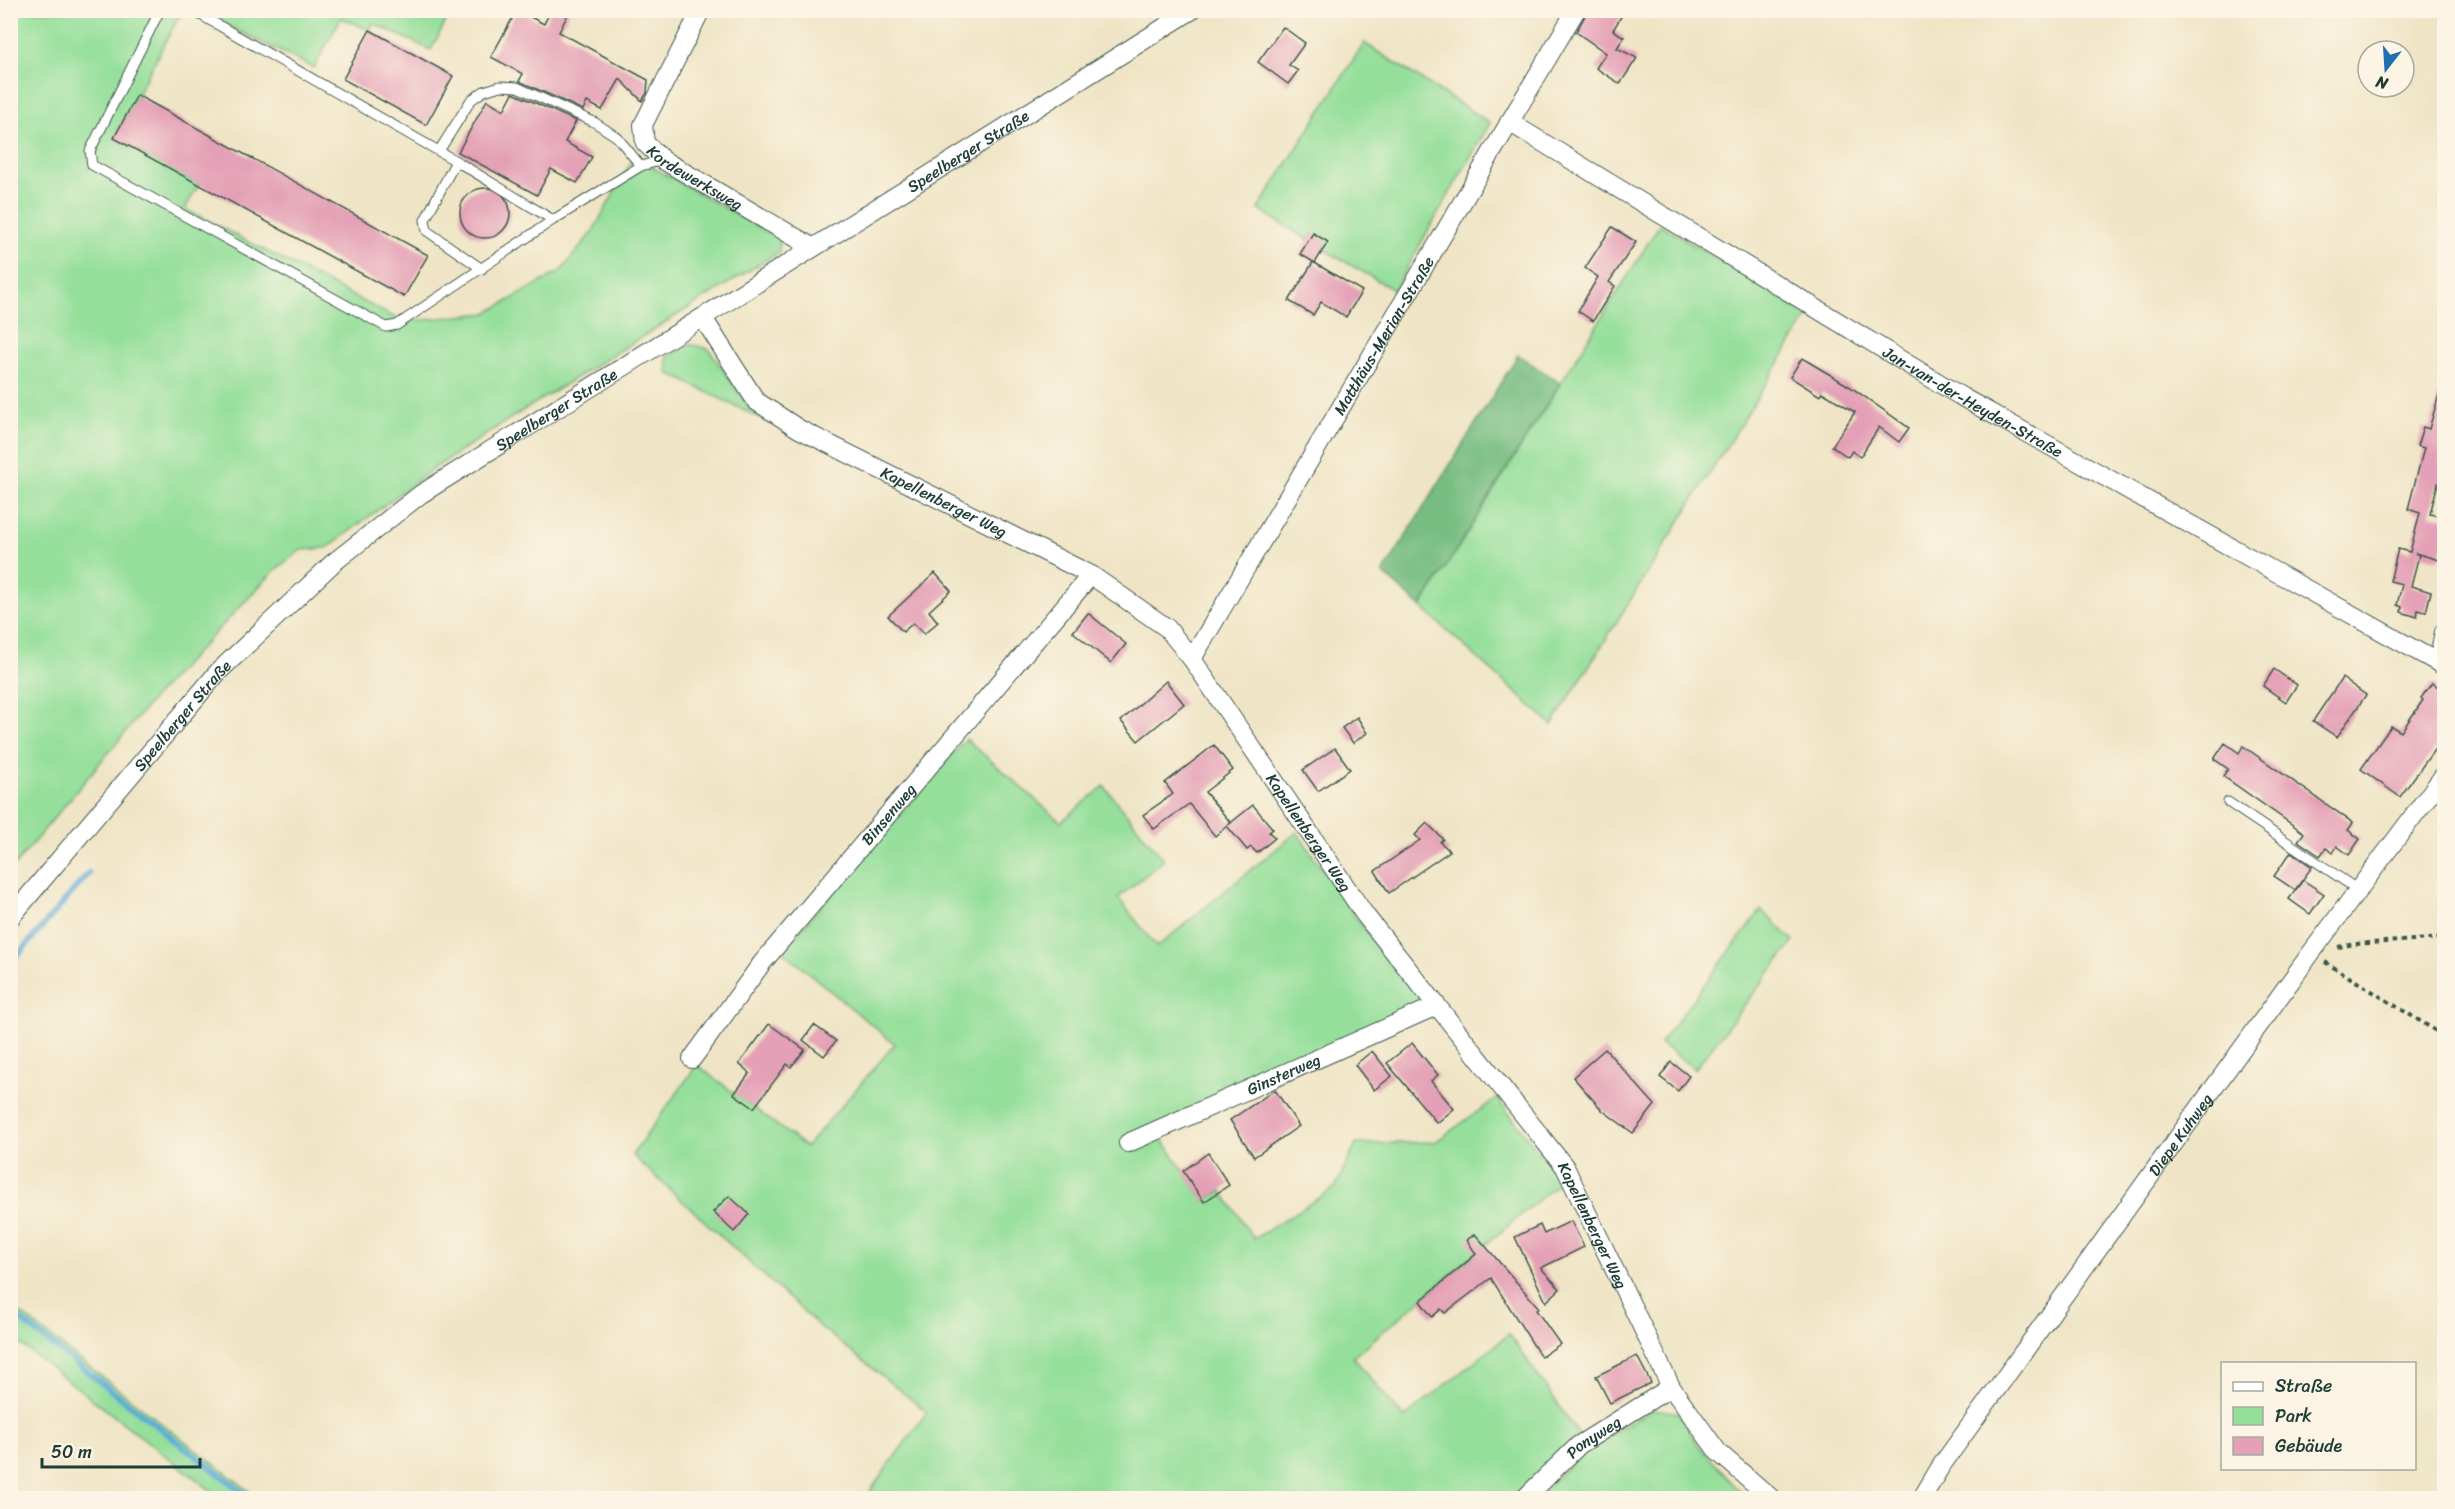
<svg xmlns="http://www.w3.org/2000/svg" width="2455" height="1509" viewBox="0 0 2455 1509" font-family="Sriracha,sans-serif">
<rect width="100%" height="100%" fill="#fcf5e5"/>
<filter id="ink" filterUnits="userSpaceOnUse"><feTurbulence type="fractalNoise" baseFrequency=".0167" numOctaves="2"/><feDisplacementMap in="SourceGraphic" scale="12" xChannelSelector="R" yChannelSelector="G"/><feConvolveMatrix kernelMatrix="1 2 1 2 8 2 1 2 1" color-interpolation-filters="sRGB"/></filter>
<filter id="wash" filterUnits="userSpaceOnUse"><feTurbulence type="fractalNoise" baseFrequency=".008" numOctaves="4" result="noise"/><feDisplacementMap in="SourceGraphic" scale="24" xChannelSelector="R" yChannelSelector="G"/><feGaussianBlur stdDeviation="1.35" result="paint"/><feColorMatrix in="noise" values="0 0 0 0 0 0 0 0 0 0 0 0 0 0 0 0 0 1.4 0 .05"/><feComposite in="paint" operator="in"/></filter>
<g filter="url(#wash)">
<rect width="100%" height="100%" fill="#efe5c6"/>
<!-- green -->
<g fill="#95df9b" stroke="#5a8e68" stroke-width="1.5">
<path d="M11 11H182L114 138 199 184 185 209 403 322 487 313 561 271 593 231 634 157 780 239 779 252 511 418 430 471 327 548 301 550 274 571 157 694 11 870Z"/>
<path d="M198 11H451L431 50 373 23 370 30 341 18 314 68Z"/>
<path d="M1364 43 1490 123 1394 290 1323 249 1313 233 1308 240 1258 209Z"/>
<path d="M1660 224 1809 315 1552 725 1421 607Z"/>
<path d="M689 344 709 349 746 403 772 424 668 373 667 357Z"/>
<path d="M966 739 1061 822 1104 786 1164 860 1118 898 1157 947 1297 832 1359 922 1420 997 1418 1007 1160 1136 1204 1201 1222 1191 1254 1239 1335 1188 1356 1144 1435 1142 1497 1098 1561 1181 1353 1357 1404 1418 1509 1334 1579 1435 1513 1498H865L927 1412 818 1325 632 1155 697 1065 806 1147 895 1044 782 951Z"/>
<path d="M1761 910 1794 941 1695 1069 1660 1043Z"/>
<path d="M11 1306 258 1498H221L11 1337Z"/>
<path d="M1653 1409 1679 1413 1698 1445 1746 1498H1535L1588 1448Z"/>
</g>
<!-- forest -->
<path fill="#78be83" stroke="#4c7e5c" stroke-width="1.5" d="M1518 355 1560 383 1421 607 1383 573Z"/>
<g fill="none" stroke-linecap="round" stroke-linejoin="round">
<!-- stream -->
<g stroke="#5daad6" stroke-width="6">
<path d="M10 964 89 873"/>
<path d="M10 1312 250 1498"/>
</g>
</g>
<g id="blocks">
<!-- building -->
<g fill="#e4a0b6">
<path d="M517 10 544 24 551 10H570L559 32 648 80 647 93 642 101 620 79 602 110 587 102 583 110 519 81 523 74 491 57Z"/>
<path d="M1588 10H1625L1613 30 1624 37 1617 48 1637 58 1620 84 1596 68 1606 53 1576 32Z"/>
<path d="M1283 27 1305 43 1289 65 1298 71 1288 84 1258 62Z"/>
<path d="M370 30 453 76 426 125 343 79Z"/>
<path d="M513 93 576 121 565 142 592 157 577 183 551 169 537 195 458 152 487 100 504 110Z"/>
<path d="M137 95 428 255 404 297 114 138Z"/>
<circle cx="485" cy="213" r="25"/>
<path d="M1612 227 1636 242 1609 282 1615 286 1593 321 1578 311 1598 277 1585 268Z"/>
<path d="M1313 233 1328 242 1315 263 1300 254Z"/>
<path d="M1313 262 1362 291 1346 317 1321 302 1313 315 1289 301Z"/>
<path d="M1802 358 1849 386 1909 428 1899 442 1879 427 1860 457 1852 451 1848 457 1832 446 1855 412 1822 392 1820 396 1790 377Z"/>
<path d="M2440 391 2445 392V484L2438 483 2430 514 2445 518V540L2439 560 2415 553 2419 555 2411 586 2431 592 2426 612 2418 610 2417 617 2401 612 2402 607 2397 605 2402 584 2390 581 2398 549 2410 552 2420 513 2408 509 2424 448 2417 446 2423 427 2429 429Z"/>
<path d="M935 573 951 591 929 611 938 622 924 634 913 623 903 632 888 616Z"/>
<path d="M1088 613 1126 644 1111 663 1073 632Z"/>
<path d="M2274 669 2297 685 2286 702 2263 686Z"/>
<path d="M2342 678 2366 695 2337 737 2313 721Z"/>
<path d="M1166 681 1184 704 1138 741 1121 721Z"/>
<path d="M2432 683 2445 692V735L2400 797 2361 769 2391 726 2401 732 2423 700 2421 698Z"/>
<path d="M1357 717 1367 733 1353 743 1342 728Z"/>
<path d="M2225 743 2239 753 2243 746 2353 823 2348 830 2360 839 2349 855 2337 846 2333 853 2326 848 2320 856 2298 841 2304 833 2223 776 2228 769 2214 759Z"/>
<path d="M1214 745 1233 770 1205 792 1231 823 1228 825 1253 805 1273 829 1269 832 1275 838 1257 853 1251 847 1247 850 1227 826 1215 836 1189 804 1154 829 1143 815 1173 794 1165 783Z"/>
<path d="M1335 748 1350 769 1318 791 1303 770Z"/>
<path d="M1427 823 1443 839 1440 842 1450 851 1389 893 1375 871 1420 840 1415 835Z"/>
<path d="M2291 852 2312 867 2295 890 2274 876Z"/>
<path d="M2303 880 2324 894 2310 914 2289 899Z"/>
<path d="M769 1024 805 1050 791 1067 787 1064 754 1108 734 1094 750 1073 739 1064Z"/>
<path d="M814 1025 836 1041 824 1056 803 1040Z"/>
<path d="M1412 1043 1438 1075 1431 1081 1454 1109 1437 1123 1387 1063Z"/>
<path d="M1605 1049 1655 1105 1633 1133 1602 1110 1573 1077Z"/>
<path d="M1372 1051 1392 1076 1374 1090 1355 1065Z"/>
<path d="M1671 1062 1689 1076 1678 1091 1660 1077Z"/>
<path d="M1275 1090 1299 1126 1254 1157 1230 1120Z"/>
<path d="M1208 1153 1229 1185 1204 1202 1183 1171Z"/>
<path d="M729 1196 749 1214 734 1232 713 1212Z"/>
<path d="M1571 1221 1584 1247 1541 1268 1560 1289 1546 1302 1515 1237 1540 1225 1544 1234Z"/>
<path d="M1475 1234 1539 1308 1536 1310 1560 1344 1541 1357 1491 1278 1445 1313 1441 1309 1432 1317 1420 1301 1476 1254 1467 1240Z"/>
<path d="M1637 1356 1651 1383 1610 1403 1596 1376Z"/>
</g>
</g>
</g>
<g filter="url(#ink)">
<use href="#blocks" fill-opacity="0" stroke="#3e564a" stroke-width="1.5"/>
<g fill="none" stroke-linecap="round" stroke-linejoin="round">
<!-- lane casing -->
<g stroke="#3e564a" stroke-width="11">
<g id="lane">
<path d="M160 10 90 151 92 165 386 327 397 325 553 220 641 166 663 160"/>
<path d="M192 10 456 161 553 220"/>
<path d="M439 151 471 100 484 91 500 86 517 87 594 122 617 137 641 166"/>
<path d="M456 161 425 220 427 231 482 269"/>
<path d="M2228 802 2358 890"/>
</g>
</g>
<!-- street casing -->
<g stroke="#3e564a" stroke-width="20">
<g id="street">
<path id="s1" d="M701 10 643 125 645 143 663 160 812 247"/>
<path id="s2" d="M1509 122 1962 397 2444 666"/>
<path id="s3" d="M703 318 756 401 799 429 1091 575 1167 628 1192 659 1365 915 1565 1167 1671 1387 1718 1452 1771 1498"/>
<path id="s4" d="M1192 659 1576 10"/>
<path d="M2438 662 2444 632"/>
<path id="s5" d="M10 918 218 672 333 563 421 494 1192 10"/>
<path id="s6" d="M692 1059 762 963 1091 575"/>
<path id="s7" d="M1128 1143 1436 1006"/>
<path id="s8" d="M1525 1498 1579 1445 1671 1387"/>
<path id="s9" d="M1922 1498 1941 1466 2311 953 2444 775"/>
</g>
</g>
<!-- path -->
<g stroke="#3e564a" stroke-width="4" stroke-dasharray="4.5 4.5" stroke-linecap="butt">
<path d="M2442 10 2444 11"/>
<path d="M2338 947 2355 944 2444 938"/>
<path d="M2325 962 2444 1036"/>
</g>
<!-- lane -->
<use href="#lane" stroke="#fff" stroke-width="9"/>
<!-- street -->
<use href="#street" stroke="#fff" stroke-width="18"/>
</g>
</g>
<g text-anchor="middle" dominant-baseline="central" stroke-width="6" stroke-linejoin="round" paint-order="stroke">
<!-- street labels -->
<g font-size="16" fill="#1f3d34" stroke="#fcf5e5">
<text stroke="none"><textPath href="#s5" startOffset="1238">Speelberger Straße</textPath></text>
<text stroke="none"><textPath href="#s1" startOffset="208">Kordewerksweg</textPath></text>
<text stroke="none"><textPath href="#s4" startOffset="376">Matthäus-Merian-Straße</textPath></text>
<text stroke="none"><textPath href="#s2" startOffset="542">Jan-van-der-Heyden-Straße</textPath></text>
<text stroke="none"><textPath href="#s5" startOffset="752">Speelberger Straße</textPath></text>
<text stroke="none"><textPath href="#s3" startOffset="312">Kapellenberger Weg</textPath></text>
<text stroke="none"><textPath href="#s5" startOffset="266">Speelberger Straße</textPath></text>
<text stroke="none"><textPath href="#s6" startOffset="314">Binsenweg</textPath></text>
<text stroke="none"><textPath href="#s3" startOffset="818">Kapellenberger Weg</textPath></text>
<text stroke="none"><textPath href="#s7" startOffset="170">Ginsterweg</textPath></text>
<text stroke="none"><textPath href="#s9" startOffset="446">Diepe Kuhweg</textPath></text>
<text stroke="none"><textPath href="#s3" startOffset="1304">Kapellenberger Weg</textPath></text>
<text stroke="none"><textPath href="#s8" startOffset="92">Ponyweg</textPath></text>
</g>
</g>
<!-- margin -->
<rect width="2455" height="1509" fill="none" stroke="#fcf5e5" stroke-width="36"/>
<!-- legend -->
<rect x="2221" y="1362" width="195" height="108" fill="#fcf5e5" stroke="#a4ab9e" stroke-width="1.5"/>
<rect x="2233" y="1382" width="30" height="9" fill="#ffffff" stroke="#a4ab9e" stroke-width="1.5"/>
<text x="2275" y="1392" font-size="18" fill="#1f3d34">Straße</text>
<rect x="2233" y="1407" width="30" height="18" fill="#95df9b" stroke="#a4ab9e" stroke-width="1.5"/>
<text x="2275" y="1422" font-size="18" fill="#1f3d34">Park</text>
<rect x="2233" y="1437" width="30" height="18" fill="#e4a0b6" stroke="#a4ab9e" stroke-width="1.5"/>
<text x="2275" y="1452" font-size="18" fill="#1f3d34">Gebäude</text>
<!-- north arrow -->
<g transform="translate(2386 69) rotate(197)"><circle r="28" fill="#fcf5e5" stroke="#a4ab9e" stroke-width="1.5"/>
<path d="M0-4.5L10 22L0 15L-10 22Z" fill="#1f6fb2"/>
<text y="-9" font-size="16" font-weight="bold" text-anchor="middle" fill="#1f3d34">N</text>
</g>
<!-- scale -->
<path d="M42 1458v9h158v-9" fill="none" stroke="#1f3d34" stroke-width="3"/>
<text x="51" y="1458" font-size="18" fill="#1f3d34" stroke="#fcf5e5" stroke-width="4.5" paint-order="stroke">50 m</text>
</svg>
